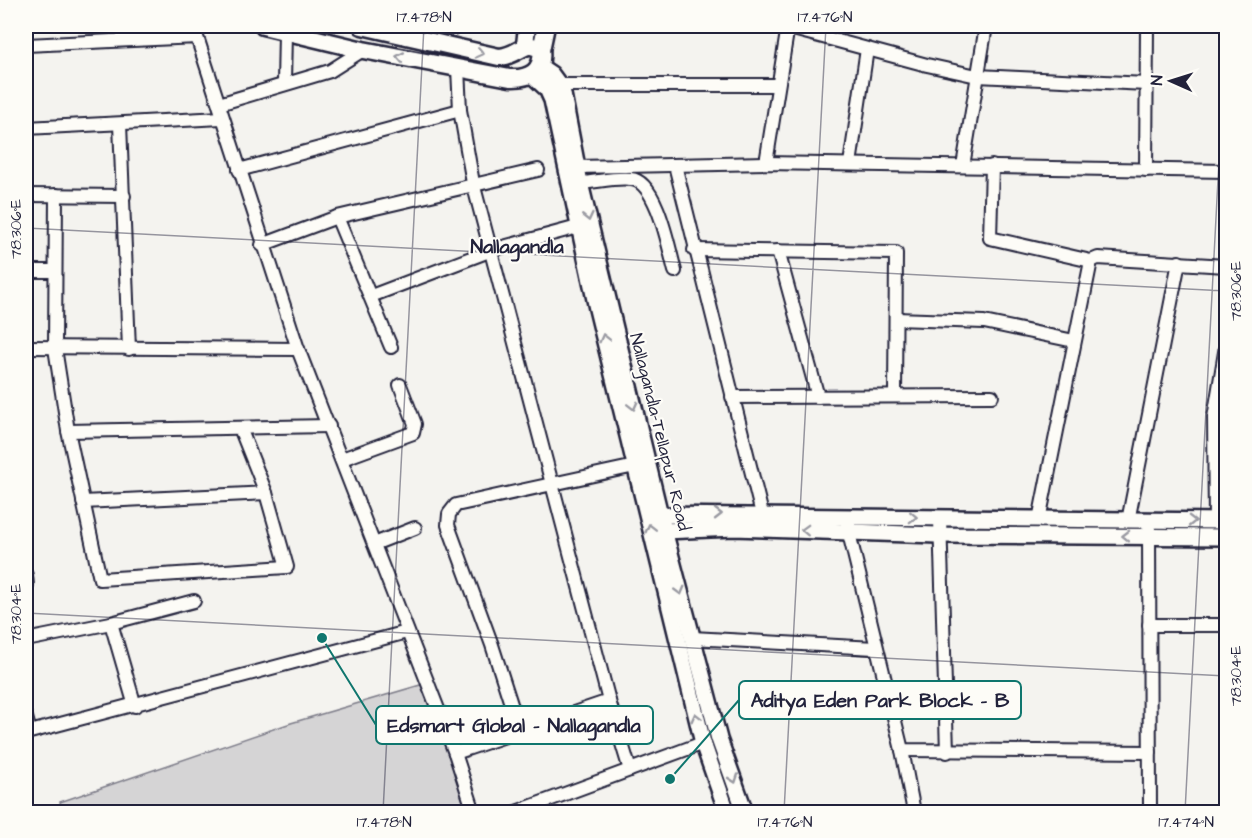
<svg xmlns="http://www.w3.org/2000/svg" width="1252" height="838" viewBox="0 0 1252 838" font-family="'Architects Daughter',sans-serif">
<rect width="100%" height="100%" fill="#f4f3ef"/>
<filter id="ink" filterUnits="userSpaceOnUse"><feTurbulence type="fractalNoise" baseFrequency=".0167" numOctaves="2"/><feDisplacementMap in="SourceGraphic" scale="12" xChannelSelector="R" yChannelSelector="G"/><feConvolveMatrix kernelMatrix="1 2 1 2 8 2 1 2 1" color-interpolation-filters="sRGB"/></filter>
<g filter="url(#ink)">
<!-- green -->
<path fill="#d5d4d5" stroke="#7c7b88" stroke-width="1.5" d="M434 681 480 812H63L60 802 291 723Z"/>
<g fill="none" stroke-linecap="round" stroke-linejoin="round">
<!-- minor casing -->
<g stroke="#22223b" stroke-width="16">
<g id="minor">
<path d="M782 26 927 65 977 76 1147 84"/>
<path d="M26 45 197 37 298 349 455 753 474 812"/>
<path d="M284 84 285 32"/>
<path d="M560 85H777"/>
<path d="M219 104 330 71 363 50"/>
<path d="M120 124 129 349"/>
<path d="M26 128 222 118"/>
<path d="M766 163 788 26"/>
<path d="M850 164 867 49"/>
<path d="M675 165 762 514"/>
<path d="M963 166 986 26"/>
<path d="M992 166 990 238 1091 261"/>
<path d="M577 167 766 163 1226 171"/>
<path d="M239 170 460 110"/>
<path d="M1146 170 1147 26"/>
<path d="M580 183C597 182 615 177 631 179 657 181 669 249 675 271"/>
<path d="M26 195 124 196"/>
<path d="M56 195 55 348 68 431 100 579 287 567 266 493 240 428"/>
<path d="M337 217 391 347"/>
<path d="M262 245 337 217 538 170"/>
<path d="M694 250 896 253 895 396"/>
<path d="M778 251 818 397"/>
<path d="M26 271H54"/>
<path d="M371 296 492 250 578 227"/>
<path d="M896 319 984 322 1074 341"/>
<path d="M26 347 298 349"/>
<path d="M732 397 992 396"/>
<path d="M1214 418H1226"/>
<path d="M68 431 329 426"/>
<path d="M342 459 413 433 415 424 400 385"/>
<path d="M83 502 266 493"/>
<path d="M940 518 947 752"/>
<path d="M1039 520 1091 261 1098 258 1226 266"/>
<path d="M1128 521 1179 262"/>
<path d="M1215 521 1214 418 1226 346"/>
<path d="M847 525 902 750 1150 752"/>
<path d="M1149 529 1150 812"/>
<path d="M374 544 415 528"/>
<path d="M26 575 27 585"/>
<path d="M111 623 135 706"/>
<path d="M1149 625H1226"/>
<path d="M692 638 875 648"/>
<path d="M26 640 111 623 194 601"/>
<path d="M609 701 630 770"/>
<path d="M26 717 30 732 407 632"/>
<path d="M520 732 492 645 448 525 449 514 456 505 635 466"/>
<path d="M902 750 914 812"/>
<path d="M455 753 609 701 473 183 460 110 458 68"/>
<path d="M516 812 703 743"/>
</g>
</g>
<!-- tertiary casing -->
<g stroke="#22223b" stroke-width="20">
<g id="tertiary">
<path d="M539 66 551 74 562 89 580 183 660 515 719 739 745 812"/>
<path d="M532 75 547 89 552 100 597 309 703 743 727 812"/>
<path d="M660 515 1226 521"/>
<path d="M664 531 734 528 937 535 1226 537"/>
</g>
</g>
<!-- secondary casing -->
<g stroke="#22223b" stroke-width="21">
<g id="secondary">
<path d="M263 26 363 50 510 78C529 79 544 71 541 50 524 38 520 56 499 57L362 26"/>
<path d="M525 45 527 26"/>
<path d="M541 50 546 26"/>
</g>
</g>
<!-- minor -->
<use href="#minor" stroke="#fdfcf7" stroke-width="12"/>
<!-- tertiary -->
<use href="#tertiary" stroke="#fdfcf7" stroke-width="15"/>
<!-- secondary -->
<use href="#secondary" stroke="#fdfcf7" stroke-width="16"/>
</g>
<!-- one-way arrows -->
<defs><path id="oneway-chevron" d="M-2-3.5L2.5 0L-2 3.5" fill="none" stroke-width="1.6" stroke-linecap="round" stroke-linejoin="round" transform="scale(1.5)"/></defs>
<g stroke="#9a9aa2">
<use href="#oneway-chevron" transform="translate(480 53) rotate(13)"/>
<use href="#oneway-chevron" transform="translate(400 57) rotate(-169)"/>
<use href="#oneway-chevron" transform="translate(588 217) rotate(77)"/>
<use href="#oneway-chevron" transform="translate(604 338) rotate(-104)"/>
<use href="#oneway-chevron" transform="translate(633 406) rotate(76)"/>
<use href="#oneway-chevron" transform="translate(718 514)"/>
<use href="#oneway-chevron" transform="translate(913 517) rotate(2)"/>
<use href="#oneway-chevron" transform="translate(1192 521) rotate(-1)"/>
<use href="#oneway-chevron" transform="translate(650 528) rotate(-104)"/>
<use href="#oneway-chevron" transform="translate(805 530) rotate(-178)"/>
<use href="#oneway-chevron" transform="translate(1126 536) rotate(-179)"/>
<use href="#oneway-chevron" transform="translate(680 591) rotate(75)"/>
<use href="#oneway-chevron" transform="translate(696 717) rotate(-104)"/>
<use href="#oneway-chevron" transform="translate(734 779) rotate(71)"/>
</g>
</g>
<!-- ticks -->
<path fill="none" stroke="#22223b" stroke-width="1.5" stroke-opacity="0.45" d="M26 228 1226 291M26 613 1226 676M383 812 424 26M784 812 826 26M1185 812 1226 26"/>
<g text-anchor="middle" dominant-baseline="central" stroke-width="4.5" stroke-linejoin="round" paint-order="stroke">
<!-- street labels -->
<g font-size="18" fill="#22223b" stroke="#fdfcf7">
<text transform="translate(660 432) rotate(76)">Nallagandla-Tellapur Road</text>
</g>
<!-- neighbourhood labels -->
<g font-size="20" font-weight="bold" fill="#22223b" stroke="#fdfcf7">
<text x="517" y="247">Nallagandla</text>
</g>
</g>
<!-- callouts -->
<path fill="none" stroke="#0f766e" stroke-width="2" d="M670 779L739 700M322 638L376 725"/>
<g fill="#0f766e" stroke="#fdfcf7" stroke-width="2">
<circle cx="670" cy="779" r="6"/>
<circle cx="322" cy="638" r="6"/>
</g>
<g fill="#fdfcf7" stroke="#0f766e" stroke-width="2">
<rect x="739" y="681" width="282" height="38" rx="6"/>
<rect x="376" y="706" width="277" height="38" rx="6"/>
</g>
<g font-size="20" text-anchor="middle" font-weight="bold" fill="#22223b">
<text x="880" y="707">Aditya Eden Park Block - B</text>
<text x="514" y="732">Edsmart Global - Nallagandla</text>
</g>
<!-- margin -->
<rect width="1252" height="838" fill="none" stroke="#fdfcf7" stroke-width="66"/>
<!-- north arrow -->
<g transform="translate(1171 81) rotate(273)" stroke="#fdfcf7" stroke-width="4.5" paint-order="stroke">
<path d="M0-4.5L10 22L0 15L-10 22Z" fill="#22223b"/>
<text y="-9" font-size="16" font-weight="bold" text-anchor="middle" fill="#22223b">N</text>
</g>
<rect x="33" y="33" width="1186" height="772" fill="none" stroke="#22223b" stroke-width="2"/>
<g font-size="15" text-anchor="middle" fill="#22223b">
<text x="424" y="22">17.478°N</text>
<text x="825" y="22">17.476°N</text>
<text transform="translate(16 229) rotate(-90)" y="5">78.306°E</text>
<text transform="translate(1236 291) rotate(-90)" y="5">78.306°E</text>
<text transform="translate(16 614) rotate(-90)" y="5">78.304°E</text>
<text transform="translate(1236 676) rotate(-90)" y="5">78.304°E</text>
<text x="384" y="827">17.478°N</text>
<text x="785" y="827">17.476°N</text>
<text x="1186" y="827">17.474°N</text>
</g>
</svg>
